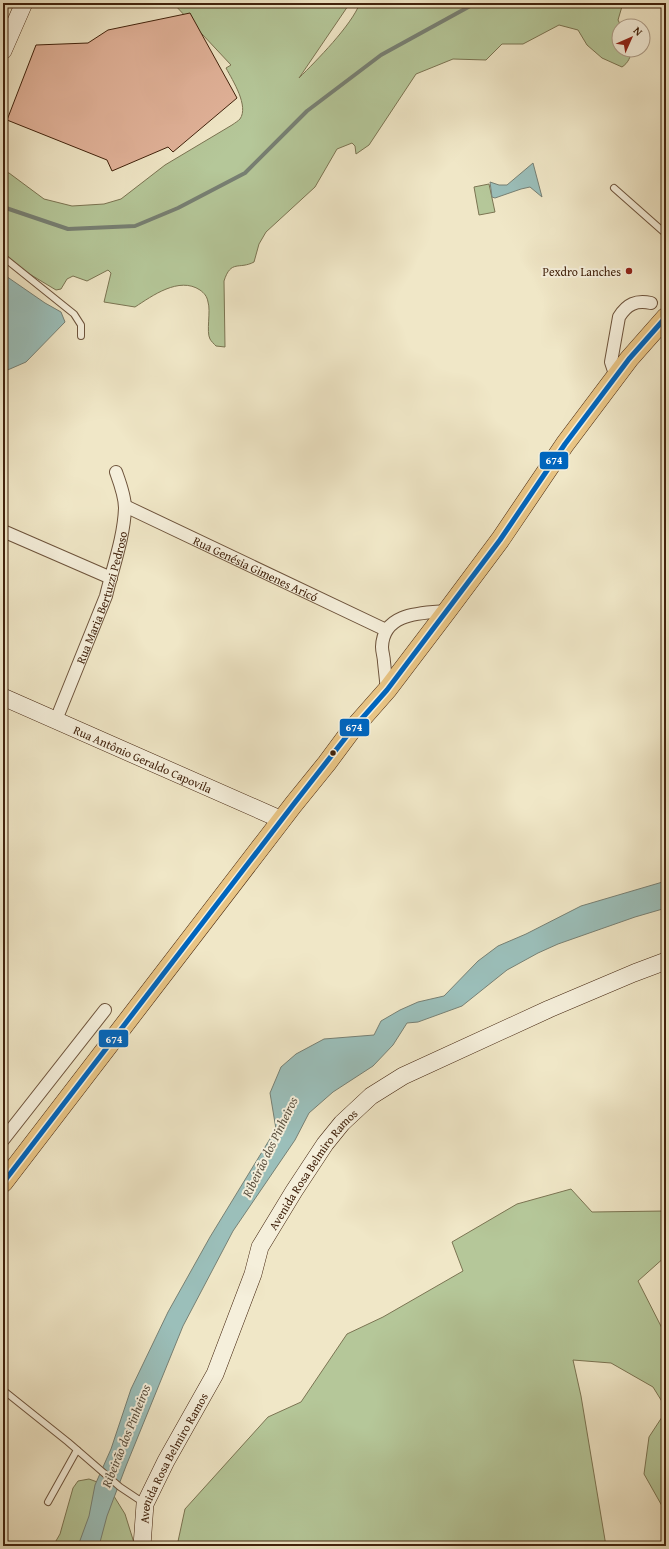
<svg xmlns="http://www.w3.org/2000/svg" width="669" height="1549" viewBox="0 0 669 1549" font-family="'Gentium Book Plus',serif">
<rect width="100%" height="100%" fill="#f0e7c7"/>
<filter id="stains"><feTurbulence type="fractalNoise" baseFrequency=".005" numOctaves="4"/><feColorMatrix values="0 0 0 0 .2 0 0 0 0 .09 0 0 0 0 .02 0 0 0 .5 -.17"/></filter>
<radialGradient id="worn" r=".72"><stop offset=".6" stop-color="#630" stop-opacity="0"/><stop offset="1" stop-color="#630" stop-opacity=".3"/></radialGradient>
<!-- green -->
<g fill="#b5c799" stroke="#7b7452">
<path d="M173 3H350L299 78C317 60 351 26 360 3H623L618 20 621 26H619V50H631C631 57 628 63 622 67L602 58 587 45 578 30 559 25 523 44H502L486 60 453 59 416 74 369 145 356 154 355 146 352 143 337 149 315 187 266 232 259 244 254 262C239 270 231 259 224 281L225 347 216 346C214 344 211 341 210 339 206 332 211 311 208 302 207 296 204 293 200 290 179 276 152 296 135 307L104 302 111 273 108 270 87 281 73 276 67 279 61 289 56 290 3 258V172L9 173 44 199 72 206 104 204 121 199 165 165 232 125C235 123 238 121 240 119 249 106 233 81 226 68L231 65Z"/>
<path d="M489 184 495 212 479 215 474 187Z"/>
<path d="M571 1189 592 1212 665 1211 666 1213V1256L638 1281 666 1336V1408L653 1387 611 1363 573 1360 581 1396 606 1546H177L185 1509 268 1417 301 1402 347 1334 383 1317 463 1271 452 1242 517 1204Z"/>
<path d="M666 1411V1513L644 1474 649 1437Z"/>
<path d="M89 1479 100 1483 112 1493 125 1514 135 1546H53L60 1534 73 1488 78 1481Z"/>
</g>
<!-- water -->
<g fill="#9bbfba" stroke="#778074">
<path d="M533 163 542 197 530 187 521 189 495 198 492 197 490 182 499 185H507Z"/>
<path d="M3 274 45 303 61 312 65 322 26 362 3 372Z"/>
<path d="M666 881V908L635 917 558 944 538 953 507 970 462 1006 418 1022 407 1023 393 1045 373 1066 333 1092 309 1113 295 1140 233 1231 183 1326 126 1466 107 1516 99 1546H78L89 1516 95 1485 111 1449 131 1389 168 1312 210 1237 276 1129 270 1093 281 1067 296 1054 324 1039 374 1035 381 1021 400 1010 418 1002 444 996 478 961 498 946 526 934 581 906Z"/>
</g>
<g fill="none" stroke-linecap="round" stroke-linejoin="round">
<!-- stream -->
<path stroke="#778074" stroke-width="4" d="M3 207 68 229 135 226 178 208 245 173 307 111 381 55 472 5 480 3"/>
</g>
<!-- building -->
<path fill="#e1b299" stroke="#41220c" d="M190 13 237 98 173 152 168 147 112 171 107 160 7 120 36 45 88 43 108 30Z"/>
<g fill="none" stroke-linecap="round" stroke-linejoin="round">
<!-- lane casing -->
<g stroke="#6d533b" stroke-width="8">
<g id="lane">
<path d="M614 188 666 234"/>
<path d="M3 257 74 314 81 325V336"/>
<path d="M3 1390 68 1442 120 1487 144 1503"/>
<path d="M48 1502 77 1450"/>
</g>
</g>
<!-- street casing -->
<g stroke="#6d533b" stroke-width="14">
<g id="street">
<path d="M616 377 611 362 619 317C627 304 636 300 651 303"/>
<path id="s1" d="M125 506 386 630"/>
<path d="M3 531 111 578"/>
<path d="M387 690C386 681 385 671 384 662 384 657 382 652 382 647 383 612 422 613 447 611"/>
<path id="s2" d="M56 720 106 596C113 567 124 537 125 508 125 496 120 483 116 472"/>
<path d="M3 1140 105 1010"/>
</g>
</g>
<!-- secondary casing -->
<g stroke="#41220c" stroke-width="18">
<g id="secondary">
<path d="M3 51 24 3"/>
<path id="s3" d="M3 697 282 820"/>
<path id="s4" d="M142 1546 145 1504 166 1461 215 1374 253 1274 260 1247 294 1191 325 1144 342 1123 371 1096 403 1076 549 1009 634 973 666 961"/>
</g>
</g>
<!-- primary casing -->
<g stroke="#41220c" stroke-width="20">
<path id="primary" d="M3 1183 293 805 327 763 350 732 387 690 447 611 500 540 565 444 629 359 666 317"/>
</g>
<!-- lane -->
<use href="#lane" stroke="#f5efdb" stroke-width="6"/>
<!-- street -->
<use href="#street" stroke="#f5efdb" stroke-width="12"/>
<!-- secondary -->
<use href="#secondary" stroke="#f5efdb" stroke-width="17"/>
<!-- primary -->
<use href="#primary" stroke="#e8c484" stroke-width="19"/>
<!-- bus-1 casing -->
<g stroke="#f5efdb" stroke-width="8">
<path id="bus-1" d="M3 1183 293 805 350 732 387 690 500 540 565 444 629 359 666 317"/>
</g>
<!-- bus-1 -->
<use href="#bus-1" stroke="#0065bd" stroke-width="5"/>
</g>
<!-- markers -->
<circle fill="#8f2418" stroke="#f5efdb" stroke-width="1.5" cx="629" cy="271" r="4"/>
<circle fill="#41220c" stroke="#f5efdb" stroke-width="1.5" cx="333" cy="753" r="3.5"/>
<g text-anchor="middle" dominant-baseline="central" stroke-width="4" stroke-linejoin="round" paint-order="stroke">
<!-- poi labels -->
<g font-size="12" fill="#41220c" stroke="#f5efdb" text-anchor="end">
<text x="621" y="271">Pexdro Lanches</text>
</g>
<!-- street labels -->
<g font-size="12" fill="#41220c" stroke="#f5efdb">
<text stroke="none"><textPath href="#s1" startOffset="145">Rua Genésia Gimenes Aricó</textPath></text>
<text stroke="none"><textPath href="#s2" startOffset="131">Rua Maria Bertuzzi Pedroso</textPath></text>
<text stroke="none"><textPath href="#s3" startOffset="153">Rua Antônio Geraldo Capovila</textPath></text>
<text stroke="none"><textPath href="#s4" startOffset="419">Avenida Rosa Belmiro Ramos</textPath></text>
<text stroke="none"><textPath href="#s4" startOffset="95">Avenida Rosa Belmiro Ramos</textPath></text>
</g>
<!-- water labels -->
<g font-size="13" font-style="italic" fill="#5c5140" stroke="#f5efdb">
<text transform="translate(270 1147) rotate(-64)">Ribeirão dos Pinheiros</text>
<text transform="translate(126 1436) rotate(-68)">Ribeirão dos Pinheiros</text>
</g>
</g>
<g stroke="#f5efdb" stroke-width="1.5">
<rect x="539" y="451" width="30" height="19" rx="4" fill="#0065bd"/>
<rect x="339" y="718" width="31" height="19" rx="4" fill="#0065bd"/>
<rect x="98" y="1029" width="31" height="19" rx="4" fill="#0065bd"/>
</g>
<g font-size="11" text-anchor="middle" font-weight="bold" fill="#fff">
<text x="554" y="464">674</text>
<text x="354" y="731">674</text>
<text x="114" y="1043">674</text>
</g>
<!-- margin -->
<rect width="669" height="1549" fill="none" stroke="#f0e7c7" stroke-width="16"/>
<rect x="4" y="4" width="661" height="1541" fill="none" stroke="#41220c" stroke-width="2"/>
<rect x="8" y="8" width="653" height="1533" fill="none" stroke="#41220c"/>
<!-- north arrow -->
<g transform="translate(631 38) rotate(45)"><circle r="19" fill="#f5efdb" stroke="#ad9d88"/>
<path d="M0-3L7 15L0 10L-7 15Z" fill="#8f2418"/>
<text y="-6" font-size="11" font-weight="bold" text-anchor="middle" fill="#41220c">N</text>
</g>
<rect width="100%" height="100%" filter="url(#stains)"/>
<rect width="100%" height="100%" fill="url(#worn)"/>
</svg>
